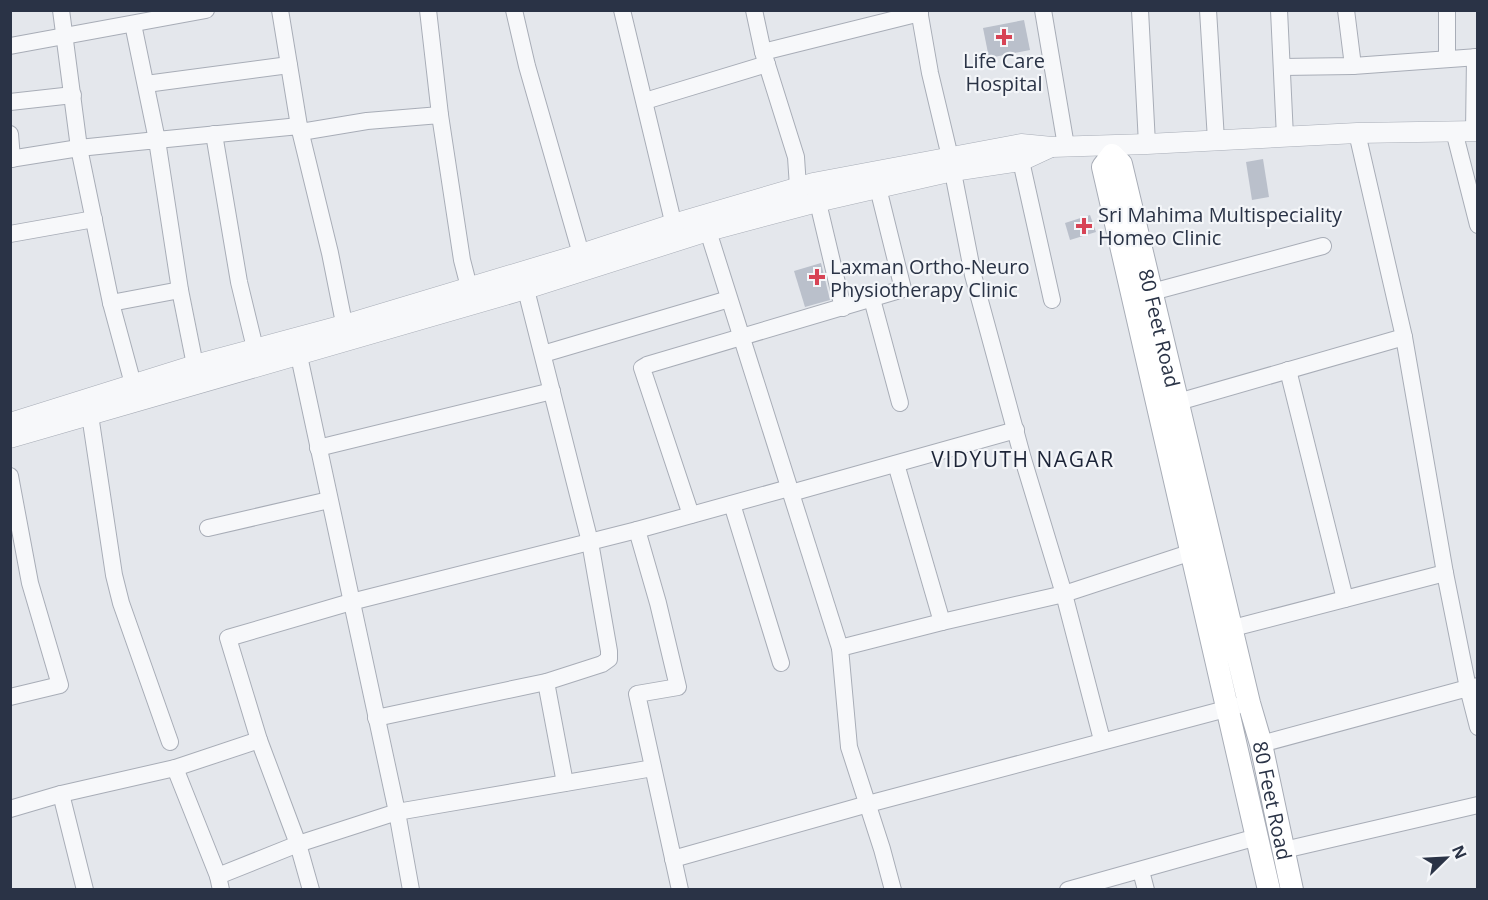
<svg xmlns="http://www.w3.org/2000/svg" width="1488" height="900" viewBox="0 0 1488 900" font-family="'Open Sans',sans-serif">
<rect width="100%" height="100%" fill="#e4e7ec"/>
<!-- building -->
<g fill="#bac0cb">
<path d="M1024 20 1030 50 989 58 983 28Z"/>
<path d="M1263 159 1269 197 1252 200 1246 162Z"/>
<path d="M1090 215 1096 232 1070 240 1065 223Z"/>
<path d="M821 263 830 300 805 307 794 271Z"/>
</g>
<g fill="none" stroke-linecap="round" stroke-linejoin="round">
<!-- minor casing -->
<g stroke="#a8adb7" stroke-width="18">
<g id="minor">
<path d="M61 10 79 148 157 140 180 290 111 303"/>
<path d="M280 10 299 126"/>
<path d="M428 10 440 115"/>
<path d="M514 10 527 66 581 254"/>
<path d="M622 10 676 234"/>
<path d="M754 10 763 52 796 157 798 187"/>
<path d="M1043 10 1066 146"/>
<path d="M1140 10 1147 144"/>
<path d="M1208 10 1216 140"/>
<path d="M1279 10 1285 137"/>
<path d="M1346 10 1353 66"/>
<path d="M1447 10V58"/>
<path d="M133 24 157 140 299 126 330 253 347 338"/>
<path d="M10 46 206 10"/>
<path d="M763 52 920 13"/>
<path d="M1282 67 1353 66 1478 57"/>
<path d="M146 84 289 65"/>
<path d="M645 101 767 64"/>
<path d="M10 102 73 95"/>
<path d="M1454 131 1478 225"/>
<path d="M1474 131 1475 57"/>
<path d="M301 132 367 121 440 115 462 260 469 287"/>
<path d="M1357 133 1404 337 1445 573 1468 688 1478 686"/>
<path d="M10 134 12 159"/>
<path d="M214 134 239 282 255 348"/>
<path d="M10 159 79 148 111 303 136 395"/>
<path d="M1021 161 1052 300"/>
<path d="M815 190 843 308"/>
<path d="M708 231 840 648"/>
<path d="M10 234 94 219"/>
<path d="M180 290 195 365"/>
<path d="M1152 292 1323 246"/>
<path d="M872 299 900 403"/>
<path d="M296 342 397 812 298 844 311 890"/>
<path d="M543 354 729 299"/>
<path d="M1288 370 1345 599"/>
<path d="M1178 402 1404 337"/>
<path d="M90 415 114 575 121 603 170 742"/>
<path d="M318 448 552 391"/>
<path d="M896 464 942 622"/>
<path d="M10 476 30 583 60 685 10 697"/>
<path d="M791 493 1016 430"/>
<path d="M732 504 781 663"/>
<path d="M691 515 642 368 647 365 903 289 878 188"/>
<path d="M208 528 329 500"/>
<path d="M1233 628 1445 573"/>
<path d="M546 682 565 783"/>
<path d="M376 718 546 682 602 664 609 659V651L590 542 523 278"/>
<path d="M1102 740 1064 594 1192 552"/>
<path d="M1261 744 1468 688 1478 727"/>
<path d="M175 768 218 876"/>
<path d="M61 794 85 890"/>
<path d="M10 809 61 794 175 768 259 740"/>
<path d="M1284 850 1478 805"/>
<path d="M673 859 868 804 1237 706"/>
<path d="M1141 871 1146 890"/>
<path d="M221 890 218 876 298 844 259 740 228 638 351 602 637 530"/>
<path d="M411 890 397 812 653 768"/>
<path d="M680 890 637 694 678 687 658 603 637 530 789 488"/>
<path d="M893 890 882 849 849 747 840 648 942 622 1064 594 1023 459 973 275 950 157 930 73 919 10"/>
<path d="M1068 890 1257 837"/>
</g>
</g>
<!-- tertiary casing -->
<g stroke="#a8adb7" stroke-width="21">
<g id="tertiary">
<path d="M10 423 195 365 344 325 581 254 673 224 813 183 1021 144 1052 147 1147 144 1357 133 1478 131"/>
<path d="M10 438 526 289 708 231 817 202 878 188 953 171 1021 161 1049 148"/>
</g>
</g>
<!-- secondary casing -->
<g stroke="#a8adb7" stroke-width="24">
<g id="secondary">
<path id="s1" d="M1269 890 1103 167 1112 155 1121 164 1249 703 1261 744 1292 890"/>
</g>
</g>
<!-- minor -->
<use href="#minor" stroke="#f7f8fa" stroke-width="16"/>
<!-- tertiary -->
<use href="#tertiary" stroke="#f7f8fa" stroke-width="20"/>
<!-- secondary -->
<use href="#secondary" stroke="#fff" stroke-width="22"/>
</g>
<!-- markers -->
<g fill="#d74355" stroke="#f4f6f9" stroke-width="2">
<path d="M1001 28h6v6h6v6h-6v6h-6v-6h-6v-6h6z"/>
<path d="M1081 217h6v6h6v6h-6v6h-6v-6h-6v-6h6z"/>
<path d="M814 268h6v6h6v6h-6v6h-6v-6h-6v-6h6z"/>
</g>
<g text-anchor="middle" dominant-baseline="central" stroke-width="4.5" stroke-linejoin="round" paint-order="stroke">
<!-- poi labels -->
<g font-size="20" fill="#2a3346" stroke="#f4f6f9" text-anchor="start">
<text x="1004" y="60" text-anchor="middle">Life Care<tspan x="1004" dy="23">Hospital</tspan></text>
<text x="1098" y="214">Sri Mahima Multispeciality<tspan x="1098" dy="23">Homeo Clinic</tspan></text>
<text x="830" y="266">Laxman Ortho-Neuro<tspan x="830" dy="23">Physiotherapy Clinic</tspan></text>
</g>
<!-- street labels -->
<g font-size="20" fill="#2a3346" stroke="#f4f6f9">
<text stroke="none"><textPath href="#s1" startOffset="938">80 Feet Road</textPath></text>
<text stroke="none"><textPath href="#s1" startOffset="1424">80 Feet Road</textPath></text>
</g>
<!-- neighbourhood labels -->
<g font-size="21" letter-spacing="1.5" fill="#1c2437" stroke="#f4f6f9">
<text x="1023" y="459">VIDYUTH NAGAR</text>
</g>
</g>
<!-- border -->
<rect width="1488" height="900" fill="none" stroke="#2a3346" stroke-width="24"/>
<!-- north arrow -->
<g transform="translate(1446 858) rotate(66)" stroke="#f4f6f9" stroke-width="4.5" paint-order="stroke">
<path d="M0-4.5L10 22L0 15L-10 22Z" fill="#2a3346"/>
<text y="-9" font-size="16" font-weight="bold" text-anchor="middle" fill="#2a3346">N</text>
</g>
</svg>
